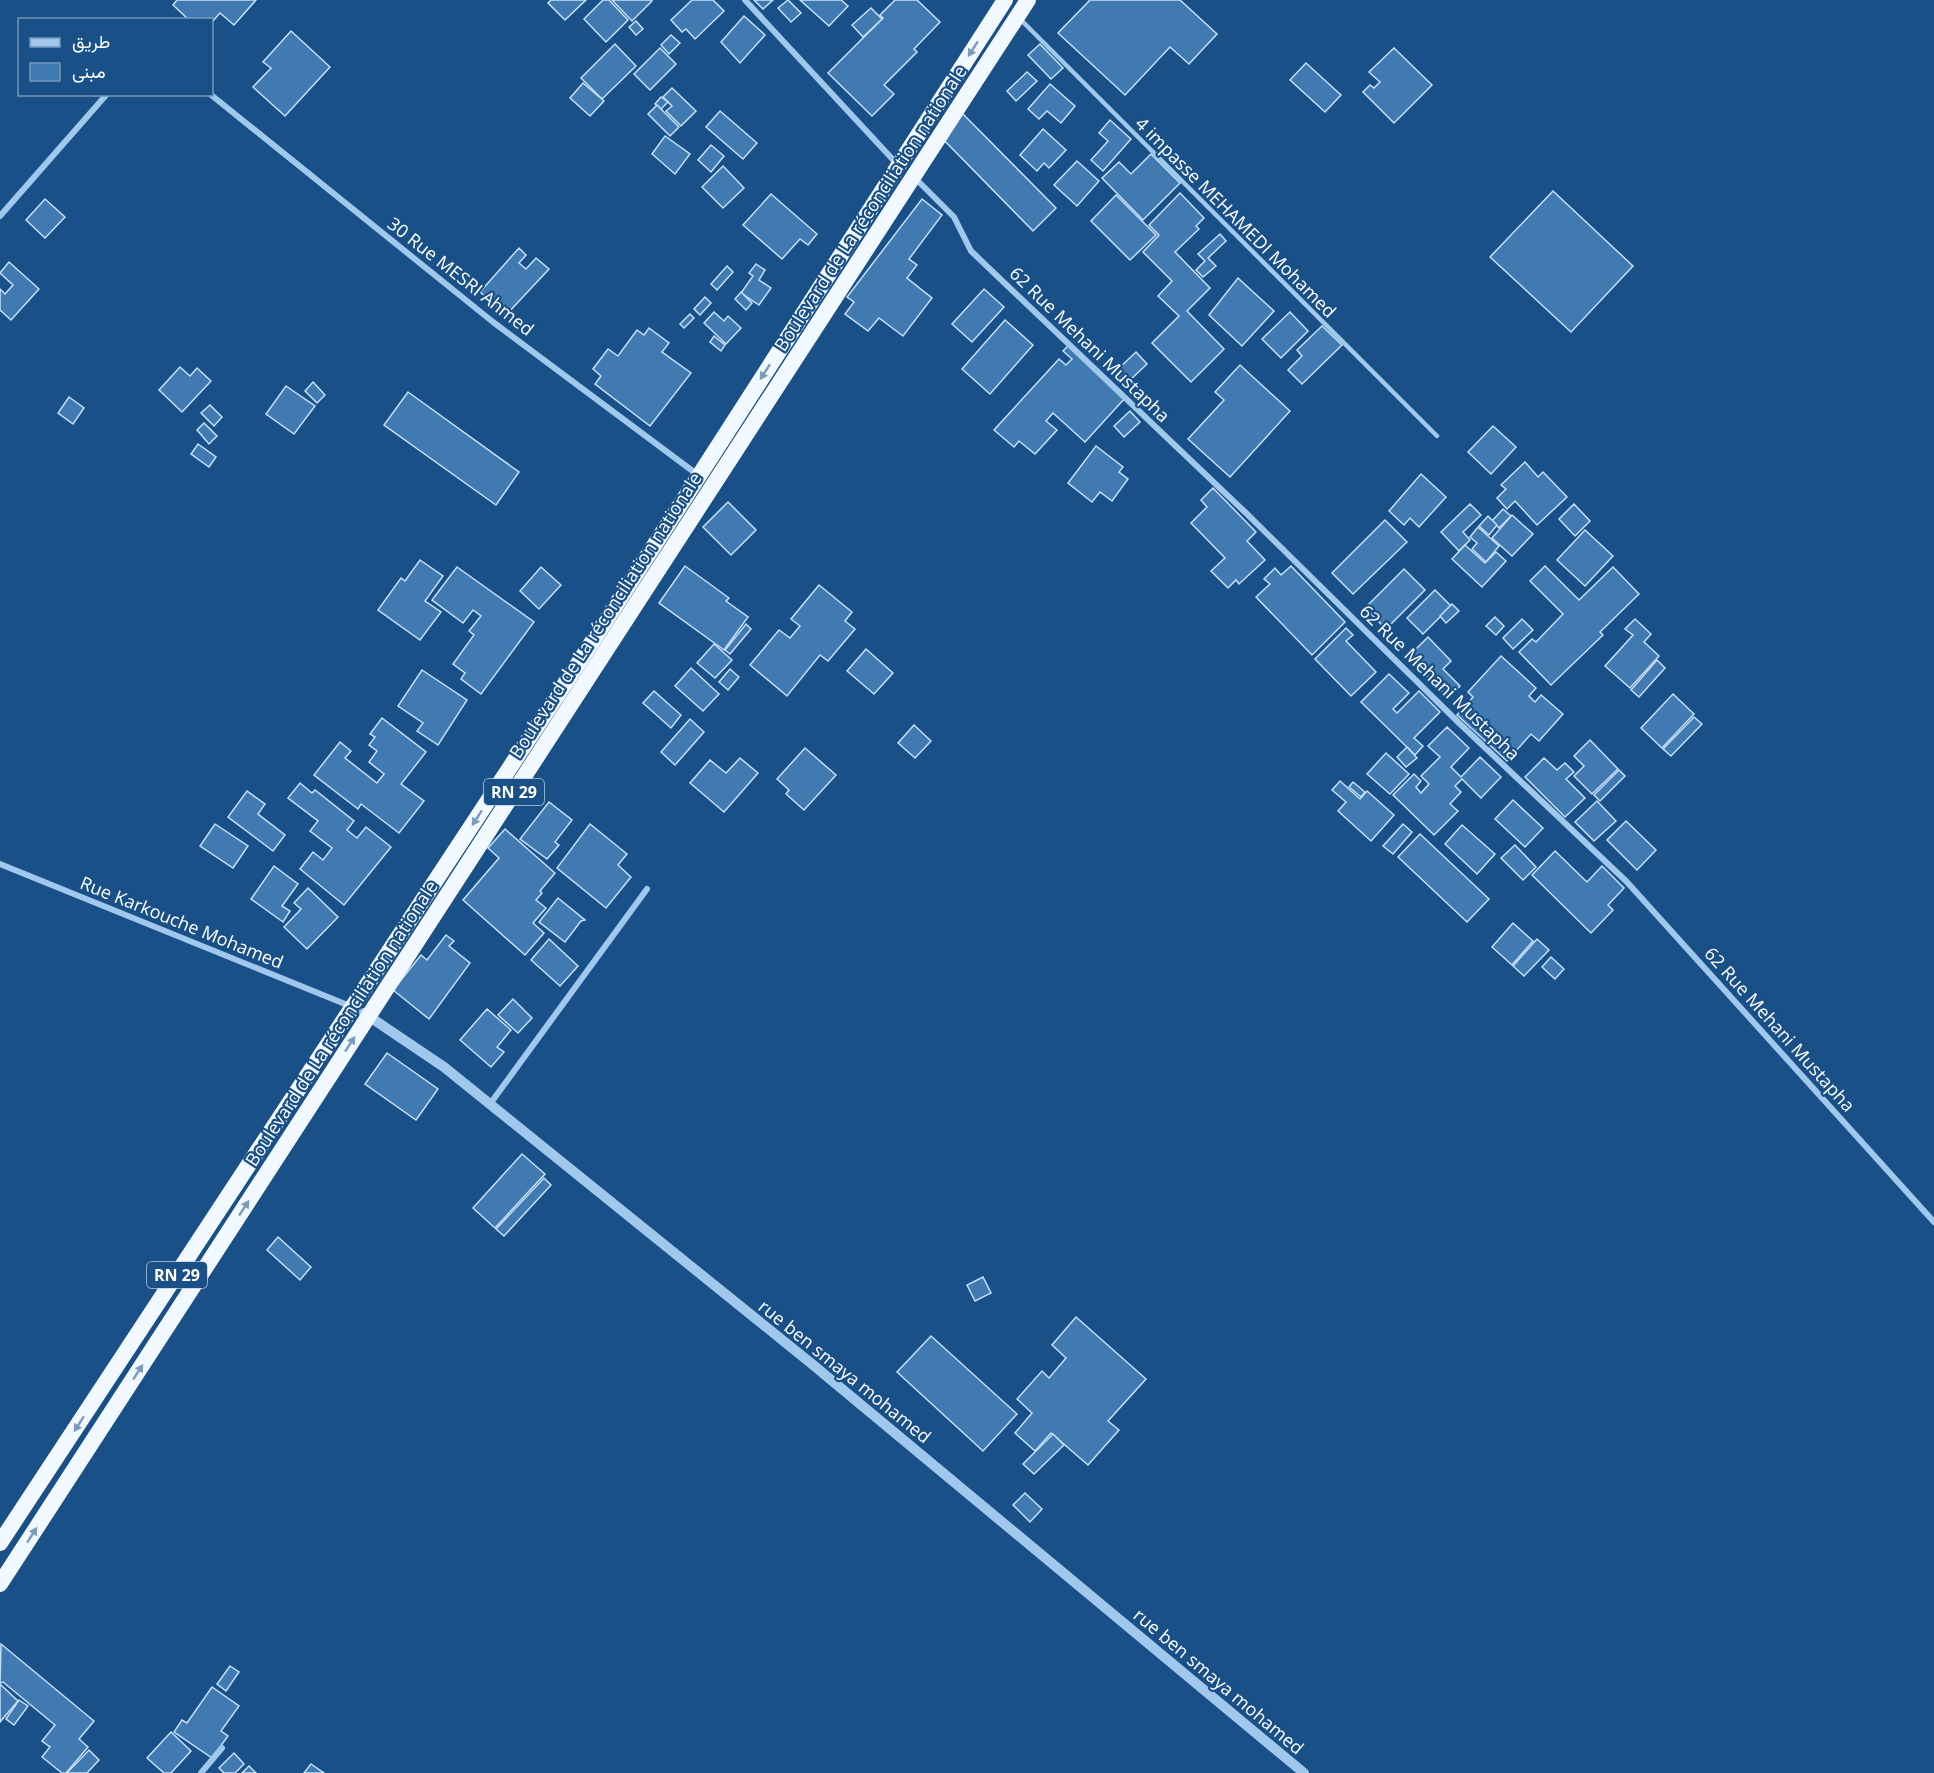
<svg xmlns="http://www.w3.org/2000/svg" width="1934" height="1773" viewBox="0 0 1934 1773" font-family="'Open Sans',Vazirmatn,sans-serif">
<rect width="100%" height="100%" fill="#195087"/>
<!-- building -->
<g fill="#417ab1" stroke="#c6e0f9" stroke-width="1.5">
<path d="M177 0H256L234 25 220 13 212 22 207 19 189 20 173 5Z"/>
<path d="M551 0H586L565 20 548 3Z"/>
<path d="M603 0H609L628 20 606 42 584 19Z"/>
<path d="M612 0H650L652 1 632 21Z"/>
<path d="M692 0H713L724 11 695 39 686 29 682 32 671 20Z"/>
<path d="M754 0H773L763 9Z"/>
<path d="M788 0 801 13 791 22 778 8Z"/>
<path d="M800 0H841L848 6 829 26Z"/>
<path d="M895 0H917L940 22 914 49 917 52 884 85 894 94 872 116 828 73 883 18 880 15Z"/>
<path d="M1090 0H1180L1217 34 1189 64 1170 47 1125 95 1058 33Z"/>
<path d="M871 8 882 19 863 37 852 25Z"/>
<path d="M744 16 765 35 740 63 721 42Z"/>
<path d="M636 21 643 29 636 35 629 27Z"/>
<path d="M291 31 330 67 285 116 253 87 271 68 263 62Z"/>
<path d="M671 35 680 43 669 54 661 45Z"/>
<path d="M615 44 636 66 602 99 581 78Z"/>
<path d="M1040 44 1063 68 1051 79 1028 55Z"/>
<path d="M660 48 676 64 650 90 634 74Z"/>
<path d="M1394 48 1432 85 1394 123 1363 92 1370 85 1374 88 1380 82 1369 72Z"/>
<path d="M1306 63 1341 95 1325 112 1290 80Z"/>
<path d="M1027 72 1037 81 1016 101 1007 91Z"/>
<path d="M583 83 604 101 590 116 570 98Z"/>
<path d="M1050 84 1075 106 1061 123 1047 111 1039 119 1028 109Z"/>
<path d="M672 88 696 111 681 126 666 111 672 106 663 97Z"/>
<path d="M661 97 668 102 661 109 655 104Z"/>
<path d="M657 105 679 127 670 136 648 114Z"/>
<path d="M720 111 757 143 743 159 706 127Z"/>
<path d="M960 111 1056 208 1033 231 937 133Z"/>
<path d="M1110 120 1131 139 1103 171 1091 160 1108 141 1099 133Z"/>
<path d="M1043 129 1066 150 1049 168 1044 163 1037 171 1020 155Z"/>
<path d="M665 136 690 154 675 174 652 154Z"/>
<path d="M711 145 724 156 711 172 698 160Z"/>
<path d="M1151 154 1180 183 1143 220 1102 178 1119 162 1131 174Z"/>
<path d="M1077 161 1099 181 1077 206 1054 185Z"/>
<path d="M723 166 744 188 723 208 702 187Z"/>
<path d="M1553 191 1633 266 1571 332 1490 257Z"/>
<path d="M1180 193 1204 218 1196 226 1199 229 1175 252 1210 288 1187 311 1224 349 1191 382 1152 343 1179 316 1158 296 1172 281 1143 252 1159 235 1149 225Z"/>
<path d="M771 194 817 234 808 245 800 239 782 259 743 225Z"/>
<path d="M1116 195 1156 235 1130 260 1091 221Z"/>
<path d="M45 199 65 217 45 238 26 220Z"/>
<path d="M922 199 942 215 909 259 917 265 907 278 932 298 903 336 879 318 868 331 845 314 854 302 847 297Z"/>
<path d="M1220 234 1226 241 1208 258 1216 266 1203 277 1196 270 1205 261 1198 254Z"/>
<path d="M519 248 526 255 519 263 526 269 536 258 549 269 506 315 480 292Z"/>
<path d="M9 262 39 289 11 320 0 310V289L5 294 13 285 0 273Z"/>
<path d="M756 264 765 270 759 280 771 288 759 305 741 293 753 276 749 273Z"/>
<path d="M727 266 733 272 717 290 711 284Z"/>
<path d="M1238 278 1274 311 1242 346 1209 315Z"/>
<path d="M984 289 1004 307 972 342 952 324Z"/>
<path d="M741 292 752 303 746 310 735 299Z"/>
<path d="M705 297 711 303 700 315 694 309Z"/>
<path d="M714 312 724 321 728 316 741 328 726 344 704 323Z"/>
<path d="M1290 312 1308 331 1281 358 1262 339Z"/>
<path d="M690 314 694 318 684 328 680 324Z"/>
<path d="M1005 320 1033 345 990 394 962 369Z"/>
<path d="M1322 326 1342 345 1302 384 1288 370 1302 356 1297 350Z"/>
<path d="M649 328 669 343 662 352 691 373 650 426 595 384 601 376 593 369 608 349 618 356 637 330 644 335Z"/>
<path d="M714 336 725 345 721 351 710 342Z"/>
<path d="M1068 346 1125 398 1085 442 1053 413 1046 421 1057 430 1035 454 1019 441 1014 447 994 430 1059 359 1066 365 1072 359 1063 351Z"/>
<path d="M1136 352 1147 364 1126 384 1115 372Z"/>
<path d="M1240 365 1290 411 1230 477 1188 439 1224 400 1215 392Z"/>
<path d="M180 367 190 376 197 368 211 381 182 412 159 390Z"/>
<path d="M313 382 325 395 317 403 305 391Z"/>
<path d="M286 386 315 406 294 434 266 414Z"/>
<path d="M408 392 519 472 496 505 384 425Z"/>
<path d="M69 397 84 408 73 424 58 413Z"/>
<path d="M210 405 222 417 214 426 201 413Z"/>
<path d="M1130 411 1140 422 1124 437 1114 426Z"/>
<path d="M204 423 217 436 209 444 197 430Z"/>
<path d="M1493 426 1516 447 1491 474 1468 452Z"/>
<path d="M198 444 216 457 209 467 191 454Z"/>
<path d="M1096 446 1123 467 1119 472 1128 479 1112 501 1100 492 1092 502 1068 483Z"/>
<path d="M1525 462 1538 477 1543 472 1567 497 1537 525 1515 501 1507 509 1497 498 1506 489 1501 485Z"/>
<path d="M1421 474 1446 497 1419 527 1410 518 1404 525 1389 511Z"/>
<path d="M1213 488 1256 532 1247 541 1265 560 1239 584 1236 580 1228 588 1211 571 1225 558 1191 523 1207 507 1201 500Z"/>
<path d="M728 502 756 530 731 555 703 527Z"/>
<path d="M1470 504 1481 515 1463 532 1470 540 1459 551 1441 532Z"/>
<path d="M1574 504 1590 521 1575 536 1559 519Z"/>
<path d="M1503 509 1511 516 1499 528 1492 521Z"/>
<path d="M1512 515 1533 534 1512 556 1492 538Z"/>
<path d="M1488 516 1497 525 1489 535 1479 526Z"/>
<path d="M1385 520 1407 542 1353 594 1332 573Z"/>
<path d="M1478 527 1499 546 1486 562 1472 549 1477 543 1470 537Z"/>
<path d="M1585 530 1613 556 1585 586 1557 560Z"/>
<path d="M1465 545 1485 563 1496 552 1506 561 1482 587 1452 559Z"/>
<path d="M420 560 443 576 425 601 441 612 420 640 378 610 401 578 405 581Z"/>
<path d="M685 566 729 598 726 601 748 617 724 650 659 603Z"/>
<path d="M1291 566 1345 622 1312 655 1256 597 1270 584 1264 579 1275 568 1281 575Z"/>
<path d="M1545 566 1579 600 1613 567 1639 594 1600 632 1603 635 1551 685 1519 652 1532 639 1536 642 1563 614 1530 581Z"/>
<path d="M457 567 534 622 481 694 461 679 465 673 453 664 474 635 469 631 481 616 473 610 463 623 432 600Z"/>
<path d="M541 567 561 585 539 609 520 591Z"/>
<path d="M1404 569 1425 590 1386 629 1365 608Z"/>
<path d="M819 585 852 612 845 621 855 629 828 661 820 655 787 696 750 665 779 630 790 638 800 626 791 619Z"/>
<path d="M1435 590 1451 606 1423 634 1407 618Z"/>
<path d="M1452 604 1459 611 1446 623 1440 616Z"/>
<path d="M1495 617 1504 626 1496 635 1486 626Z"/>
<path d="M1522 619 1533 630 1513 649 1503 638Z"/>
<path d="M1635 619 1651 634 1644 642 1659 656 1630 688 1605 666 1633 635 1625 629Z"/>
<path d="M746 624 751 629 730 654 725 650Z"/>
<path d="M1346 628 1353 635 1346 641 1376 672 1351 696 1315 659Z"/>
<path d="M1428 637 1451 661 1443 669 1460 686 1448 698 1408 657Z"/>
<path d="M714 644 732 660 715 678 697 663Z"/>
<path d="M866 649 893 673 874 694 847 671Z"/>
<path d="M1501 656 1536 688 1529 696 1535 702 1541 695 1563 714 1539 741 1531 734 1507 761 1457 715 1473 697 1468 692Z"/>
<path d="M1657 660 1665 668 1639 697 1631 690Z"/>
<path d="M691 668 719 694 703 711 675 686Z"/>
<path d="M730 669 739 677 728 690 719 682Z"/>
<path d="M422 670 467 700 438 745 417 731 423 723 398 706Z"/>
<path d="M1389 674 1409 693 1393 709 1397 713 1419 691 1440 712 1414 738 1423 746 1415 755 1361 702Z"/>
<path d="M654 691 681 715 671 728 643 703Z"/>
<path d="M1673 694 1694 714 1662 748 1641 728Z"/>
<path d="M1694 717 1702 724 1671 756 1663 749Z"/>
<path d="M382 718 426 752 401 784 424 801 399 833 361 804 358 809 314 775 340 742 351 751 345 758 377 783 384 774 369 762 377 751 369 745 375 737 370 734Z"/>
<path d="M690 719 704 732 675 765 661 752Z"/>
<path d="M914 725 931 741 915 758 898 743Z"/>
<path d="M1447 727 1469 748 1451 767 1461 777 1480 757 1501 777 1481 798 1462 779 1455 786 1461 792 1450 804 1458 811 1434 835 1393 795 1414 774 1421 781 1416 787 1421 793 1429 784 1421 776 1440 757 1428 746Z"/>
<path d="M1590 740 1618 769 1592 794 1574 776 1584 766 1574 756Z"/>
<path d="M1407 747 1417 758 1406 767 1397 757Z"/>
<path d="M805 748 836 775 804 810 786 794 789 790 777 779Z"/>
<path d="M1386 753 1409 774 1390 794 1367 774Z"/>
<path d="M740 758 758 773 724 812 690 783 710 760 726 773Z"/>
<path d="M1544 758 1557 770 1565 763 1574 772 1566 779 1585 798 1565 817 1525 777Z"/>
<path d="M1619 770 1625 776 1600 801 1594 795Z"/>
<path d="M1340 781 1360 799 1367 791 1394 815 1371 841 1338 811 1346 802 1332 790Z"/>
<path d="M1353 782 1365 792 1361 797 1349 787Z"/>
<path d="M300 783 312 793 315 790 354 821 347 830 357 838 366 827 391 847 344 905 300 869 313 852 323 860 332 848 310 831 318 821 288 798Z"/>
<path d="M247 791 265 804 258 814 285 835 273 851 228 817Z"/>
<path d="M1513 800 1543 828 1525 847 1495 819Z"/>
<path d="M1597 801 1616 821 1594 841 1575 822Z"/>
<path d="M549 802 572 820 555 842 559 845 547 859 520 839Z"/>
<path d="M1626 821 1656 850 1637 870 1607 840Z"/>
<path d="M215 824 248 846 233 868 200 846Z"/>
<path d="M590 824 627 854 618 865 631 877 606 908 557 868Z"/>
<path d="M1403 824 1412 832 1393 854 1383 846Z"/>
<path d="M1462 825 1495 854 1477 874 1445 844Z"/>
<path d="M505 829 555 873 540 891 542 893 536 900 546 908 533 923 544 933 525 955 463 900 499 858 488 848Z"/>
<path d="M1420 834 1489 899 1467 922 1398 857Z"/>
<path d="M1515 845 1536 867 1523 880 1501 858Z"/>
<path d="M1555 851 1587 882 1602 866 1624 888 1608 905 1613 910 1591 933 1532 875Z"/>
<path d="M274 866 298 884 282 906 290 911 283 922 251 899Z"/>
<path d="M308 888 338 917 307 949 284 927 301 909 294 903Z"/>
<path d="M558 898 585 920 581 921 565 942 539 922Z"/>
<path d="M1513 923 1533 941 1512 965 1492 947Z"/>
<path d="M446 935 454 941 449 946 470 963 429 1019 393 990 421 955 427 960Z"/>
<path d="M549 939 578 966 560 986 531 960Z"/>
<path d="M1537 939 1549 950 1524 976 1513 966Z"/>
<path d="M1551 957 1564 969 1555 979 1542 967Z"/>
<path d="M513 999 532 1018 518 1033 498 1015Z"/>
<path d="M487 1009 511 1030 497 1047 504 1052 491 1067 460 1040Z"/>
<path d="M387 1053 438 1089 416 1120 365 1084Z"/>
<path d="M522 1154 545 1174 495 1228 473 1208Z"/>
<path d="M544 1178 551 1185 504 1236 496 1229Z"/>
<path d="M278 1237 311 1267 300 1280 267 1250Z"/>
<path d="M983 1277 991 1293 975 1301 967 1285Z"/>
<path d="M1076 1317 1146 1379 1108 1421 1119 1430 1088 1465 1051 1433 1035 1451 1015 1433 1032 1413 1017 1399 1042 1371 1049 1378 1066 1358 1052 1345Z"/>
<path d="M931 1336 1017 1414 983 1451 897 1372Z"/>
<path d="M1053 1434 1064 1445 1034 1474 1023 1464Z"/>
<path d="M1025 1493 1042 1509 1030 1522 1013 1505Z"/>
<path d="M1 1644 94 1721 79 1739 88 1747 66 1773H62L42 1757 50 1747 42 1741 55 1725 3 1682 0 1683Z"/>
<path d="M230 1666 239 1672 226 1691 217 1684Z"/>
<path d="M0 1684 18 1701 0 1722Z"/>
<path d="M212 1687 239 1706 221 1731 228 1736 212 1758 174 1732 182 1720 187 1723Z"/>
<path d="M19 1700 28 1706 14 1725 6 1719Z"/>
<path d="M171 1732 191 1751 171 1773H164L147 1758Z"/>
<path d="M89 1750 99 1760 87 1773H67Z"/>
<path d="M234 1753 244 1764 235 1773H224L219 1768Z"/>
<path d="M311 1764 324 1773H304Z"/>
<path d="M249 1766 256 1773H242Z"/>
</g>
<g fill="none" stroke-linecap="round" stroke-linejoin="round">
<!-- service -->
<path stroke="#a0c8ed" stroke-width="4.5" d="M1021 20 1437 436"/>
<!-- minor -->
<g stroke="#a0c8ed" stroke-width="6">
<path d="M745 0 897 164"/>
<path d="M210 94 493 322 698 475"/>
<path d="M915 178 954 217 971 251 1246 513 1458 722 1626 881 1934 1222"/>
<path d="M0 216 107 94"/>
<path d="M0 864 350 1006"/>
<path d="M490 1104 647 889"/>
<path d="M201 1773 222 1748"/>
</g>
<!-- tertiary -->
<path stroke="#a0c8ed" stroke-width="10" d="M364 1013 444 1067 812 1364 1304 1773"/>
<!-- trunk -->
<g stroke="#f2f8ff" stroke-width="16">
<path d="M0 1543 578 664 1005 0"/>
<path d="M0 1584 1028 0"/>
</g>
</g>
<!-- one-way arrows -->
<defs><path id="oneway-solid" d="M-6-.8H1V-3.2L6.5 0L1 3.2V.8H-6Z" transform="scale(1.5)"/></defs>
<g fill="#7b9cbd">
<use href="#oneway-solid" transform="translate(973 49) rotate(123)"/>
<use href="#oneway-solid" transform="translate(765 372) rotate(123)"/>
<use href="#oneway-solid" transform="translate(477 818) rotate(123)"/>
<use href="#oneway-solid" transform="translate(350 1044) rotate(-57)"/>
<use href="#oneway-solid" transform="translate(244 1208) rotate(-57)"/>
<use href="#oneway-solid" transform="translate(138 1372) rotate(-57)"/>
<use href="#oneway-solid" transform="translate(79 1424) rotate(123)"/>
<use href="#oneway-solid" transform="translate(32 1535) rotate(-57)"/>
</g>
<g text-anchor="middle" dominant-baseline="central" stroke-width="4.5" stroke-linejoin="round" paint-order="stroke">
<!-- shield labels -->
<g fill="#195087" stroke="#bacadb" stroke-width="1.5">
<rect x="484" y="779" width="60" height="26" rx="4.5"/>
<rect x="147" y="1262" width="60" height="26" rx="4.5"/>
</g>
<g font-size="16" font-weight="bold" fill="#fff">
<text x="514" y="792">RN 29</text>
<text x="177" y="1275">RN 29</text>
</g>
<!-- street labels -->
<g font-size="18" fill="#fff" stroke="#195087">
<text transform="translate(870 208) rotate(-57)">Boulevard de La réconciliation nationale</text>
<text transform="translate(1236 217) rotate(45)">4 impasse MEHAMEDI Mohamed</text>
<text transform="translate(461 276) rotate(38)">30 Rue MESRI Ahmed</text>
<text transform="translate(1090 344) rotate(44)">62 Rue Mehani Mustapha</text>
<text transform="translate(605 615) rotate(-57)">Boulevard de La réconciliation nationale</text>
<text transform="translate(1440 682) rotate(44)">62 Rue Mehani Mustapha</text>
<text transform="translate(182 922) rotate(22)">Rue Karkouche Mohamed</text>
<text transform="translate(341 1023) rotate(-57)">Boulevard de La réconciliation nationale</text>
<text transform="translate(1780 1029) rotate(48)">62 Rue Mehani Mustapha</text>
<text transform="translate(845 1371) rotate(39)">rue ben smaya mohamed</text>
<text transform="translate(1219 1681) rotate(40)">rue ben smaya mohamed</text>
</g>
</g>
<!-- legend -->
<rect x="18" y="18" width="195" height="78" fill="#195087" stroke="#7596b7" stroke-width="1.5"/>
<rect x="30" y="38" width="30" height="9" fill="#a0c8ed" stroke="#7596b7" stroke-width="1.5"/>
<text x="72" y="48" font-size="18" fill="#ffffff">طريق</text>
<rect x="30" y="63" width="30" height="18" fill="#417ab1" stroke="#7596b7" stroke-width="1.5"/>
<text x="72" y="78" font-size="18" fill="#ffffff">مبنى</text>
</svg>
